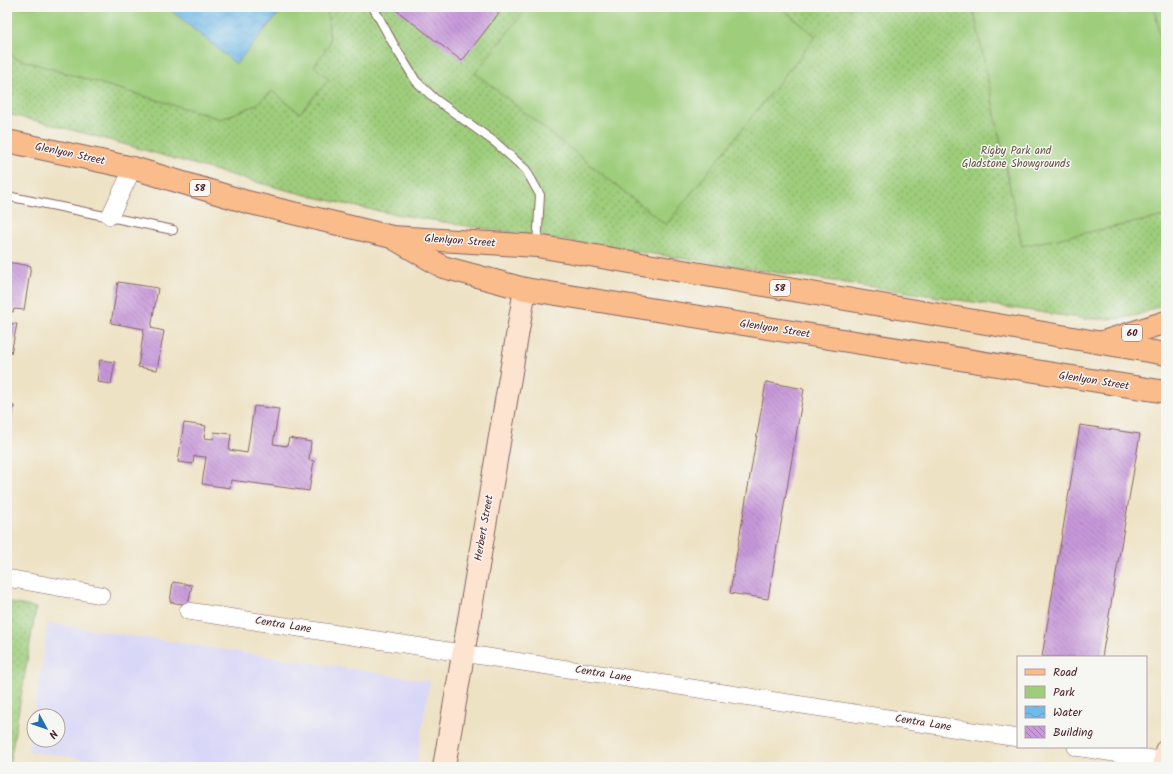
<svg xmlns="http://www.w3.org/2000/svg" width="1173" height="774" viewBox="0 0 1173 774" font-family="Kalam,sans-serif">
<defs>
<pattern id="green-dots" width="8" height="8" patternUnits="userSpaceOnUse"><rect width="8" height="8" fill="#9ecd7b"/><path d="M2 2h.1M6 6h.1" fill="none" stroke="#83a665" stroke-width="1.8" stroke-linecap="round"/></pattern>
<pattern id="water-waves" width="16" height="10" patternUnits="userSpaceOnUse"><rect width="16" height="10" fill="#71bae9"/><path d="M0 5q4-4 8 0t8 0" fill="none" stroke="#639fc8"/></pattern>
<pattern id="building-back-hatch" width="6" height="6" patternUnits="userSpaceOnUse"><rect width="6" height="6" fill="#c799da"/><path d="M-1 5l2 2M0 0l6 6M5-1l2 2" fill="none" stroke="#a47cb1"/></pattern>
</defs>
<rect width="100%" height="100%" fill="#f6f6f2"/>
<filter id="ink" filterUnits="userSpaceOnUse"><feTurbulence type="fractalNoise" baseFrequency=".025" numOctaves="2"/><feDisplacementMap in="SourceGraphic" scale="8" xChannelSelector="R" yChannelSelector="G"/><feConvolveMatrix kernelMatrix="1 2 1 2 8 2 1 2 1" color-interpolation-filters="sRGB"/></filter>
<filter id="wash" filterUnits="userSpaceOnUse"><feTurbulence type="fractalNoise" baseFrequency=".012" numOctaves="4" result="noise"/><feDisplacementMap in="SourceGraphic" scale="16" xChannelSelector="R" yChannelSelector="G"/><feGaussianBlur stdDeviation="0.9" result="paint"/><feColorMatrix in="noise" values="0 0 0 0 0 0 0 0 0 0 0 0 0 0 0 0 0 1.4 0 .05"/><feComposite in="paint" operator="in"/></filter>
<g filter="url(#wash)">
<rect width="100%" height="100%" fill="#eee2c4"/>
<!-- built -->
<path fill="#d9d7f7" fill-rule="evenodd" d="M48 623 430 681 416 767H90L91 760 28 751ZM34 716H58V740H34Z"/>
<!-- green -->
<g fill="url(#green-dots)" stroke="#747653">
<path d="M7 7H1166V302C1135 320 1120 319 1085 319L461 225C416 217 371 211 327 200 219 175 115 138 7 114Z"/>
<path d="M7 602 36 608 9 767H7Z"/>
</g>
<!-- pitch -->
<g fill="#9ecd7b" stroke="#747653">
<path d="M7 7H327L330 43 314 66 329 79 300 113 272 91 256 105 221 119 15 58 7 50Z"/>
<path d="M528 7H780L816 36 666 225 475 73Z"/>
<path d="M973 7H1154L1166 65V216L1022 246Z"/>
</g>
<!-- water -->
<path fill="url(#water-waves)" stroke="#5e6c8a" d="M167 7H284L236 64Z"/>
<g id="blocks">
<!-- building -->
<g fill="url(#building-back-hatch)">
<path d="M398 7H500L502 9 462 61 396 10Z"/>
<path d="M7 262 31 266 24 310 14 309 13 312 7 311Z"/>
<path d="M118 282 158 288 151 328 164 331 157 370 138 367 144 329 111 323Z"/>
<path d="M7 323 17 324 11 353 7 352Z"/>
<path d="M100 360 115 362 111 384 97 382Z"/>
<path d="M766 382 804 389 768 599 730 593Z"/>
<path d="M7 405 14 406 8 437H7Z"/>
<path d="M254 406 279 409 273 444 287 446 289 438 311 442 309 460 314 461 309 491 231 480 230 488 202 484 206 457 194 456 193 464 178 462 184 423 206 426 204 438 213 439 214 432 231 434 229 450 247 453Z"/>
<path d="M1080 425 1140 434 1102 657H1042Z"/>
<path d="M173 582 192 585 188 605 170 602Z"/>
</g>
</g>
</g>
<g filter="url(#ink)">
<use href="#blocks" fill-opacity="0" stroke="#836361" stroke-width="1"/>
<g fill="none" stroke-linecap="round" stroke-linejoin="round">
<!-- lane casing -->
<g stroke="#836361" stroke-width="10">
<g id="lane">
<path d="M373 7 395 47 416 81 435 99 496 143 526 170 540 195 537 246"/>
<path d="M7 196 173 230"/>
</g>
</g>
<!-- street casing -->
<g stroke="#836361" stroke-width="18">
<g id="street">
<path d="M110 216 133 168"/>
<path d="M7 578 101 595"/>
<path d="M188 611 1018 738"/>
<path d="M1076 747 1165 761"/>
</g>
</g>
<!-- secondary casing -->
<g stroke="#836361" stroke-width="24">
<g id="secondary">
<path d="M444 767 525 289"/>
<path d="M1164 767 1166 751"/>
</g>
</g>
<!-- primary casing -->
<g stroke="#836361" stroke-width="24">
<g id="primary">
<path d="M7 141 133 168 247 202 392 237 537 246 1166 354"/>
<path d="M395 239 443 267 525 289 1166 392"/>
<path d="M1103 342 1166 322"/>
</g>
</g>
<!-- lane -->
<use href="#lane" stroke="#fff" stroke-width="8"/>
<!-- street -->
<use href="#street" stroke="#fff" stroke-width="17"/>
<!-- secondary -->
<use href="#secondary" stroke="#fde4d0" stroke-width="22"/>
<!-- primary -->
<use href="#primary" stroke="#f9bc8a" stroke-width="22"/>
</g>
</g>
<g text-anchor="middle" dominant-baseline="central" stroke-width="3" stroke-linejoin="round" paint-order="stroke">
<!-- shield labels -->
<g fill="#f6f6f2" stroke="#7e6067" stroke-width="1">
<rect x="190" y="180" width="20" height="16" rx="3"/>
<rect x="770" y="280" width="20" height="16" rx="3"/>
<rect x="1122" y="325" width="20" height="16" rx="3"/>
</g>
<g font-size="10" font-weight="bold" fill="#4a1f2b">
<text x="200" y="188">58</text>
<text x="780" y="288">58</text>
<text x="1132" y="333">60</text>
</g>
<!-- park labels -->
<g font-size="11" fill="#635343" stroke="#f6f6f2">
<text x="1016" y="151">Rigby Park and<tspan x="1016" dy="13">Gladstone Showgrounds</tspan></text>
</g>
<!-- street labels -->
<g font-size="11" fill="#4a1f2b" stroke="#f6f6f2">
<text transform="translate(70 154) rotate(12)">Glenlyon Street</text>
<text transform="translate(460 241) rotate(4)">Glenlyon Street</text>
<text transform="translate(775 329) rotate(9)">Glenlyon Street</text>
<text transform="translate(1094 381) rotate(9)">Glenlyon Street</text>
<text transform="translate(484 528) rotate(-80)">Herbert Street</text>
<text transform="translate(283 625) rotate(9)">Centra Lane</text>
<text transform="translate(603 674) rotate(9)">Centra Lane</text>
<text transform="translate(923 723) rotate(9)">Centra Lane</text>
</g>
</g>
<!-- margin -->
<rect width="1173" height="774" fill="none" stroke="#f6f6f2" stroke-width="24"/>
<!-- legend -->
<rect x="1017" y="656" width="130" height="92" fill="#f6f6f2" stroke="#b1a0a2"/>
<rect x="1025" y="669" width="20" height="6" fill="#f9bc8a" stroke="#b1a0a2"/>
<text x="1053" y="676" font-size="12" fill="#4a1f2b">Road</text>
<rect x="1025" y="686" width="20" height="12" fill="#9ecd7b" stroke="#b1a0a2"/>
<text x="1053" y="696" font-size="12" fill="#4a1f2b">Park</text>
<rect x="1025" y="706" width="20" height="12" fill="url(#water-waves)" stroke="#b1a0a2"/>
<text x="1053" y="716" font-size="12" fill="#4a1f2b">Water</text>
<rect x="1025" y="726" width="20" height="12" fill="url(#building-back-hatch)" stroke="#b1a0a2"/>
<text x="1053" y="736" font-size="12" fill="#4a1f2b">Building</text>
<!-- north arrow -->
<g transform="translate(46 728) rotate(130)"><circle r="19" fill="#f6f6f2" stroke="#b1a0a2"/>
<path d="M0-3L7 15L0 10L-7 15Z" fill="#1f6fb2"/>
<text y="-6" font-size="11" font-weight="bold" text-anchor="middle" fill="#4a1f2b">N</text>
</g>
</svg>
